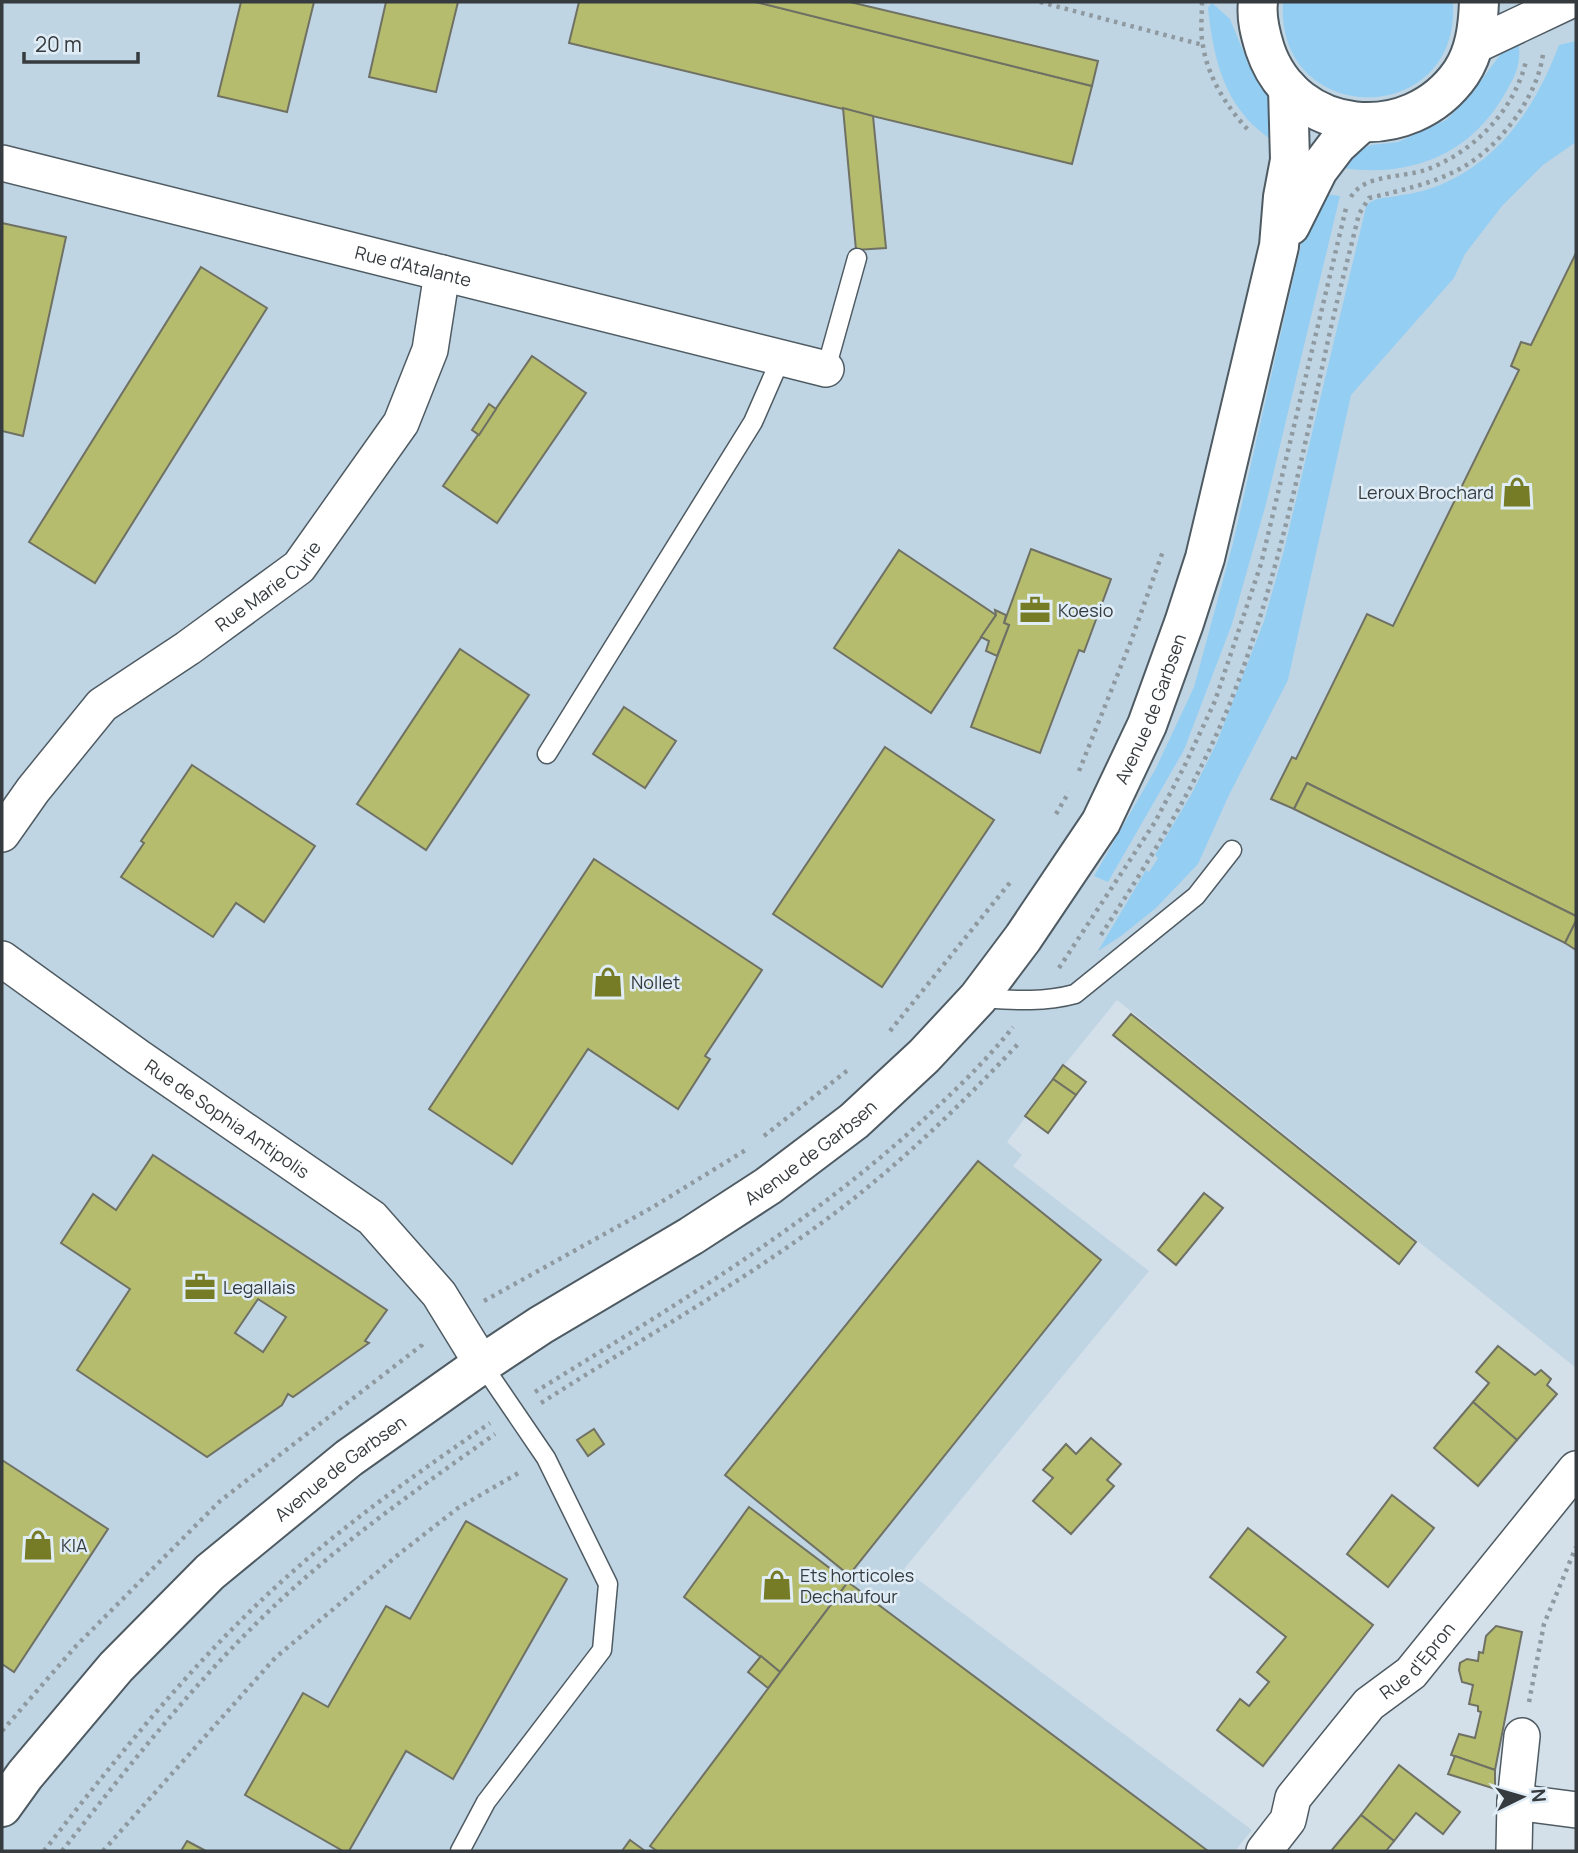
<svg xmlns="http://www.w3.org/2000/svg" width="1578" height="1853" viewBox="0 0 1578 1853" font-family="Manrope,sans-serif">
<rect width="100%" height="100%" fill="#d3e0ea"/>
<!-- built -->
<path fill="#c0d5e3" d="M2 2H1576V1368L1117 1000 1066 1063 1007 1142 1022 1155 1013 1166 1149 1271 904 1569 1252 1830 1235 1851H2Z"/>
<!-- green -->
<g fill="#95cef3">
<path d="M1283 2H1453C1461 129 1275 129 1283 2Z"/>
<path d="M1212 3 1230 19 1250 68 1272 104V141C1263 133 1251 125 1244 115 1219 85 1212 45 1208 8Z"/>
<path d="M1518 37C1522 64 1517 73 1503 97 1467 158 1404 179 1337 167L1356 151 1371 145 1398 142 1446 120 1469 97 1508 44Z"/>
<path d="M1576 41V142L1543 165 1502 206 1465 254 1454 278 1351 395 1288 680 1229 795 1198 864 1156 908 1121 936 1098 951 1146 870 1149 872 1158 858 1155 855 1192 793 1217 742 1264 621 1284 550 1366 207 1370 202 1377 199C1397 196 1421 193 1440 185 1502 159 1536 105 1559 45Z"/>
<path d="M1317 193 1340 196 1266 504 1232 624 1184 750 1108 882 1094 876 1155 770 1194 687 1233 543 1308 214Z"/>
</g>
<!-- building -->
<g fill="#b5bc6e" stroke="#6f7164" stroke-width="2" fill-rule="evenodd">
<path d="M241 2H314L287 112 218 96Z"/>
<path d="M386 2H458L436 92 369 77Z"/>
<path d="M579 2H756L1092 86 1072 164 569 43Z"/>
<path d="M756 2H850L1098 61 1092 86Z"/>
<path d="M843 108 873 116 886 248 856 250Z"/>
<path d="M2 223 66 237 23 436 2 431Z"/>
<path d="M1576 253V916L1307 783 1294 809 1271 799 1292 757 1296 759 1367 614 1393 626 1519 370 1511 366 1521 342 1531 345Z"/>
<path d="M201 267 267 308 95 583 29 542Z"/>
<path d="M532 356 586 393 497 523 443 486Z"/>
<path d="M489 404 496 409 479 435 472 430Z"/>
<path d="M1031 549 1111 579 1084 652 1079 650 1040 753 971 727 1009 625 1004 623Z"/>
<path d="M899 550 996 615 931 713 834 648Z"/>
<path d="M995 610 1006 615 1004 623 1009 625 997 656 986 651 989 641 981 637 996 615Z"/>
<path d="M460 649 529 695 426 850 357 804Z"/>
<path d="M624 707 676 741 645 788 593 754Z"/>
<path d="M885 747 994 820 882 987 773 914Z"/>
<path d="M192 765 315 846 264 922 236 903 213 937 121 877 144 843 141 841Z"/>
<path d="M1307 783 1576 916V921L1565 943 1294 809Z"/>
<path d="M594 859 762 970 705 1056 710 1059 678 1109 588 1049 512 1164 429 1109Z"/>
<path d="M1576 921V950L1565 943Z"/>
<path d="M1131 1014 1416 1242 1399 1264 1113 1035Z"/>
<path d="M1063 1065 1086 1082 1076 1095 1053 1079Z"/>
<path d="M1053 1079 1076 1095 1048 1133 1025 1116Z"/>
<path d="M153 1155 387 1310 365 1341 369 1343 293 1397 288 1394 282 1405 207 1457 77 1370 130 1289 61 1243 93 1194 116 1210ZM258 1299 286 1317 263 1352 235 1333Z"/>
<path d="M978 1161 1101 1260 849 1575 725 1475Z"/>
<path d="M1204 1193 1223 1208 1176 1265 1158 1250Z"/>
<path d="M1498 1346 1535 1375 1541 1370 1551 1379 1547 1385 1557 1394 1517 1440 1473 1402 1489 1383 1476 1372Z"/>
<path d="M1473 1402 1517 1440 1478 1486 1434 1448Z"/>
<path d="M594 1429 604 1444 588 1456 577 1440Z"/>
<path d="M1091 1438 1121 1464 1107 1480 1114 1486 1071 1534 1033 1501 1053 1478 1043 1470 1066 1444 1076 1454Z"/>
<path d="M2 1460 108 1529 14 1672 2 1664Z"/>
<path d="M1392 1495 1434 1528 1388 1587 1347 1554Z"/>
<path d="M749 1507 848 1582 780 1672 684 1597Z"/>
<path d="M466 1521 567 1579 453 1779 406 1751 349 1851H343L245 1795 303 1693 328 1707 386 1606 410 1619Z"/>
<path d="M1248 1528 1373 1625 1263 1766 1217 1730 1240 1699 1249 1706 1269 1682 1257 1672 1286 1637 1210 1577Z"/>
<path d="M848 1582 1208 1851H657L650 1846Z"/>
<path d="M1496 1626 1522 1632 1495 1770 1451 1755 1459 1734 1475 1738 1481 1712 1478 1711V1706L1469 1704 1473 1685 1462 1682 1459 1670 1460 1663 1467 1659 1478 1661 1479 1652 1483 1653 1486 1636Z"/>
<path d="M761 1656 780 1672 768 1688 748 1672Z"/>
<path d="M1455 1756 1495 1770V1789L1448 1774Z"/>
<path d="M1399 1765 1460 1812 1443 1834 1416 1813 1394 1841 1361 1815Z"/>
<path d="M1361 1815 1394 1841 1386 1851H1331Z"/>
<path d="M630 1840 645 1851H622Z"/>
<path d="M187 1841 206 1851H181Z"/>
</g>
<g fill="none" stroke-linecap="round" stroke-linejoin="round">
<!-- lane casing -->
<g stroke="#4f5b63" stroke-width="21">
<g id="lane">
<path d="M826 369 857 258"/>
<path d="M547 754 753 422 781 358"/>
<path d="M978 998C1011 1000 1042 1003 1075 994L1196 896 1232 850"/>
<path d="M460 1851 486 1802 602 1650 608 1584 546 1458 482 1364"/>
</g>
</g>
<!-- street casing -->
<g stroke="#4f5b63" stroke-width="38">
<g id="street">
<path d="M1474 46 1567 2"/>
<path id="s1" d="M2 163 826 369"/>
<path id="s2" d="M2 834 33 790 102 705 188 648 299 567 401 423 430 350 442 273"/>
<path id="s3" d="M2 959 138 1057 372 1218 439 1294 482 1364"/>
<path d="M1515 1802 1576 1810"/>
<path id="s4" d="M1264 1851 1288 1820 1293 1798 1369 1704 1411 1673 1576 1469"/>
<path d="M1514 1851 1515 1802 1522 1736"/>
</g>
</g>
<!-- secondary casing -->
<g stroke="#4f5b63" stroke-width="42">
<g id="secondary">
<path d="M1258 2C1256 18 1260 33 1265 49 1294 136 1410 147 1461 73 1475 52 1478 27 1479 2"/>
<path d="M1290 226 1318 170 1337 145 1361 123"/>
<path id="s5" d="M2 1807 25 1775 116 1667 210 1572 349 1458 482 1364 541 1325 691 1236 768 1186 854 1121 924 1056 978 998 1023 938 1101 822 1147 725 1184 623 1205 558 1279 246 1283 197 1290 160 1288 88"/>
</g>
</g>
<!-- path -->
<g stroke="#8f99a0" stroke-width="4.5" stroke-dasharray="3.5 5" stroke-linecap="butt">
<path d="M1040 2 1203 45"/>
<path d="M1202 2C1202 16 1200 32 1203 46 1208 78 1227 107 1249 131"/>
<path d="M1351 197C1364 174 1402 178 1425 170 1473 153 1514 111 1526 61"/>
<path d="M1079 771 1131 641 1163 551"/>
<path d="M1056 814 1069 792"/>
<path d="M1101 935C1149 861 1197 785 1230 703 1274 592 1298 475 1324 359 1334 311 1347 263 1359 214L1369 198C1437 182 1477 173 1519 113 1531 94 1540 76 1543 54"/>
<path d="M1059 968 1155 822 1184 767 1215 701 1261 564 1347 204"/>
<path d="M890 1031 1012 880"/>
<path d="M764 1136 848 1070"/>
<path d="M484 1301 653 1207 749 1148"/>
<path d="M535 1392C674 1306 817 1221 936 1108 963 1083 990 1056 1013 1027"/>
<path d="M541 1403C638 1341 743 1282 835 1213 901 1163 961 1105 1018 1044"/>
<path d="M1529 1702 1544 1624 1576 1547"/>
<path d="M2 1731 76 1646 220 1501 422 1345 424 1341"/>
<path d="M44 1851C113 1762 185 1672 267 1595 336 1530 413 1476 490 1423"/>
<path d="M62 1851C139 1753 217 1653 313 1571 370 1522 433 1478 495 1434"/>
<path d="M103 1851 275 1658 399 1554 458 1508 522 1471"/>
</g>
<!-- lane -->
<use href="#lane" stroke="#fff" stroke-width="18"/>
<!-- street -->
<use href="#street" stroke="#fff" stroke-width="35"/>
<!-- secondary -->
<use href="#secondary" stroke="#fff" stroke-width="38"/>
</g>
<!-- icons -->
<defs>
<g id="shop-bare" transform="scale(2.415)"><path d="M-5-2.5h2.3a2.7 3.5 0 0 1 5.4 0H5L5.5 6h-11ZM-1.5-2.5h3a1.5 2.3 0 0 0-3 0Z" fill="#767b25" stroke="#e0edf7" stroke-width="2.5" paint-order="stroke"/></g>
<g id="office-bare" transform="scale(2.415)"><path d="M-6-3h4V-5.5h4V-3h4V5H-6ZM-1-4.5V-3h2v-1.5ZM-6 0V1H6V0Z" fill="#767b25" stroke="#e0edf7" stroke-width="2.5" paint-order="stroke"/></g>
</defs>
<g fill-rule="evenodd">
<use href="#shop-bare" x="1517" y="492"/>
<use href="#office-bare" x="1035" y="610"/>
<use href="#shop-bare" x="608" y="982"/>
<use href="#office-bare" x="200" y="1287"/>
<use href="#shop-bare" x="38" y="1545"/>
<use href="#shop-bare" x="777" y="1585"/>
</g>
<g text-anchor="middle" dominant-baseline="central" stroke-width="5" stroke-linejoin="round" paint-order="stroke">
<!-- street labels -->
<g font-size="18" fill="#353b3e" stroke="#e0edf7">
<text stroke="none"><textPath href="#s1" startOffset="424">Rue d'Atalante</textPath></text>
<text stroke="none"><textPath href="#s2" startOffset="368">Rue Marie Curie</textPath></text>
<text stroke="none"><textPath href="#s5" startOffset="1615">Avenue de Garbsen</textPath></text>
<text stroke="none"><textPath href="#s3" startOffset="276">Rue de Sophia Antipolis</textPath></text>
<text stroke="none"><textPath href="#s5" startOffset="1048">Avenue de Garbsen</textPath></text>
<text stroke="none"><textPath href="#s5" startOffset="481">Avenue de Garbsen</textPath></text>
<text stroke="none"><textPath href="#s4" startOffset="248">Rue d'Epron</textPath></text>
</g>
<!-- poi labels -->
<g font-size="18" fill="#353b3e" stroke="#e0edf7" text-anchor="start">
<text x="1494" y="492" text-anchor="end">Leroux Brochard</text>
<text x="1058" y="610">Koesio</text>
<text x="631" y="982">Nollet</text>
<text x="223" y="1287">Legallais</text>
<text x="61" y="1545">KIA</text>
<text x="800" y="1575">Ets horticoles<tspan x="800" dy="21">Dechaufour</tspan></text>
</g>
</g>
<!-- border -->
<rect width="1578" height="1853" fill="none" stroke="#353b3e" stroke-width="7"/>
<!-- north arrow -->
<g transform="translate(1522 1797) rotate(85)" stroke="#e0edf7" stroke-width="5" paint-order="stroke">
<path d="M0-5L12 26L0 18L-12 26Z" fill="#353b3e"/>
<text y="-10" font-size="19" font-weight="bold" text-anchor="middle" fill="#353b3e">N</text>
</g>
<!-- scale -->
<path d="M24 52v10h114v-10" fill="none" stroke="#353b3e" stroke-width="3.5"/>
<text x="35" y="52" font-size="21" fill="#353b3e" stroke="#e0edf7" stroke-width="5" paint-order="stroke">20 m</text>
</svg>
